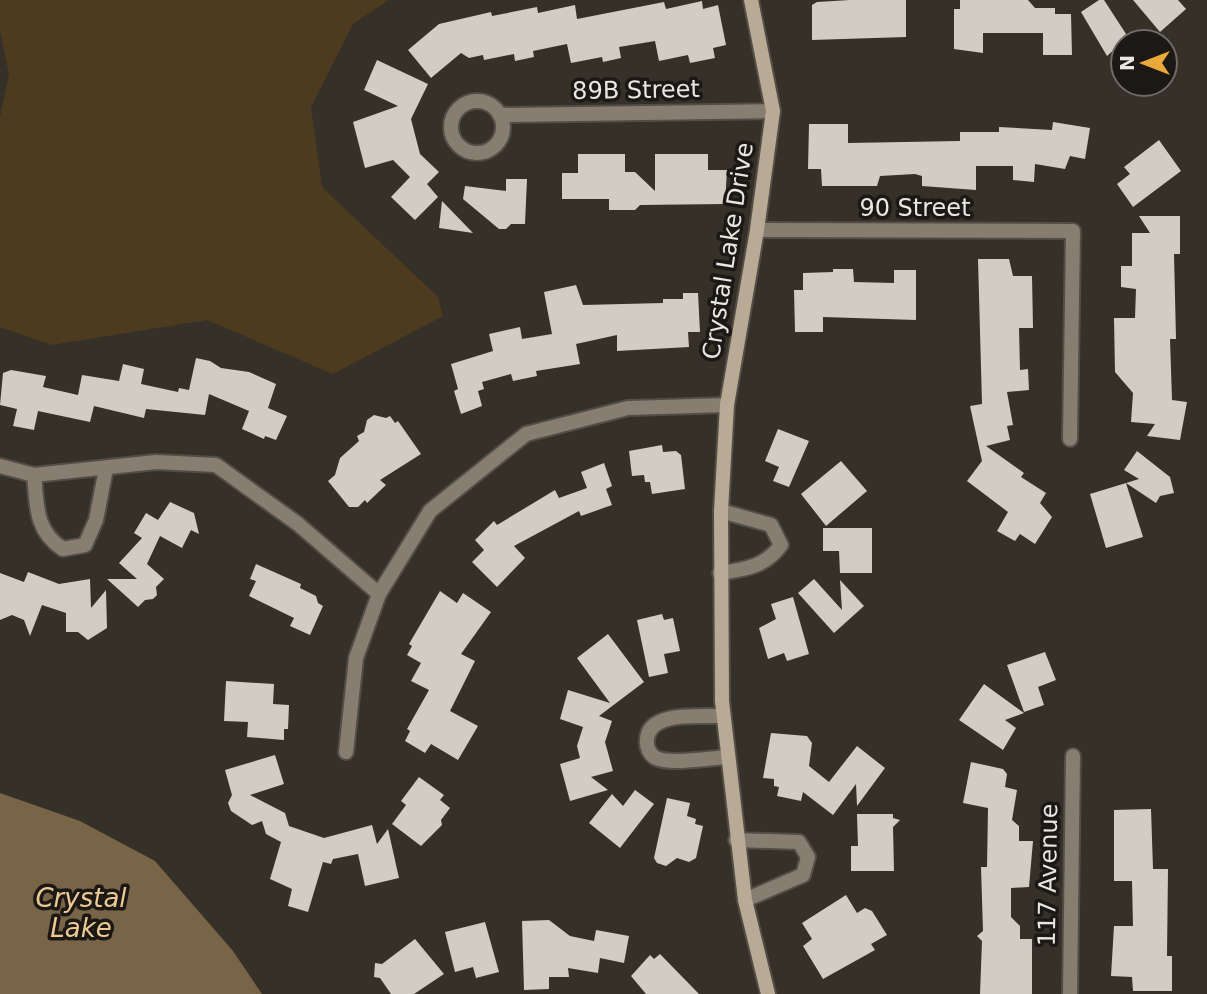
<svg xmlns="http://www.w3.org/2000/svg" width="1207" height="994" viewBox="0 0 1207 994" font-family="'DejaVu Sans',sans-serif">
<rect width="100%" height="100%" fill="#353028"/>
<!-- green -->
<path fill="#4d3b1f" d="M0 0H389L353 24 311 107 322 187 438 297 443 316 333 374 207 320 52 345 0 327V117L9 74 0 31Z"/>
<!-- water -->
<path fill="#786446" d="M0 793 80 821 155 861 233 951 262 994H0Z"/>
<!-- building -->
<g fill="#d3ccc2">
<path d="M850 0H906V37L812 40V5L817 2Z"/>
<path d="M960 0H1028L1035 8H1055V14H1071L1072 55H1043V33H983V53L954 49V9H960Z"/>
<path d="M1099 0H1104L1128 37 1107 56 1081 12Z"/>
<path d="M1133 0H1178L1186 9 1160 32Z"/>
<path d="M702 1 703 9 718 5 726 45 713 48 715 58 690 63 688 55 659 61 655 41 619 47 621 58 603 62 602 57 571 63 567 44 533 51 534 57 515 61 514 54 484 60 483 55 469 58 461 53 431 78 408 50 439 24 491 12 492 16 537 7 538 13 575 5 577 19 664 2 666 9Z"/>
<path d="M377 60 428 84 411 119 420 154 439 172 427 184 438 197 415 220 391 197 410 177 393 160 365 168 353 122 398 106 364 90Z"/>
<path d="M1053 122 1090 128 1085 159 1070 156 1065 169 1035 164 1034 182 1013 180V166H976V190L922 186V176L915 174 880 176 877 186H822L821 169H808L809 124H848V143L960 141V132H999V127L1052 130Z"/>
<path d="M1159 140 1181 171 1133 207 1117 184 1130 174 1124 167Z"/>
<path d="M578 154H625V172H635L655 191V154H708V170H727L725 204 640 205 635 210H609V199H562V173H578Z"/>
<path d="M506 179H527L525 224H511L506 229H499L463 199 465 186 506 191Z"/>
<path d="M442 201 473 233 439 228Z"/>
<path d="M1139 216H1180V254H1174L1176 339H1170L1172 400 1187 402 1180 440 1147 436 1155 424 1131 422 1133 393 1115 372 1114 318H1135L1136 289 1121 287V266H1132V233H1150Z"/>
<path d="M978 259H1009L1013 276H1032L1033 328H1019L1020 370 1028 369 1029 390 1007 392 1013 425 1007 426 1010 440 986 446 1024 473 1021 477 1046 493 1040 503 1052 517 1035 544 1020 534 1015 541 997 531 1008 512 967 481 982 461 970 406 982 404Z"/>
<path d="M833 269H853L854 282 894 283V270H916V320L823 317V332H795L794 290H803V273L833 272Z"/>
<path d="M576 285 583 305 663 303V299H683V293H698L700 332H688L689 347 617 351V335L576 344 580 364 536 371 537 376 513 381 511 374 482 382 484 389 478 391 482 406 461 414 454 391 458 389 451 364 493 351 489 334 520 327 522 339 552 334 544 292Z"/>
<path d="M196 358 210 361 221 368 249 372 276 384 268 408 287 416 276 440 265 436 264 439 242 429 249 411 209 394 205 415 146 409 144 418 94 406 90 422 38 411 34 430 13 426 17 409 0 405 3 373 11 370 46 376 43 387 78 395 82 375 119 381 123 364 144 369 141 384 178 392 179 388 189 390Z"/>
<path d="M374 415 386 418 390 416 395 423 398 421 421 454 380 480 386 485 367 503 365 500 358 507H349L328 481 335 475 340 458 359 441 357 436 364 432 367 420Z"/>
<path d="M778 429 809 441 789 487 773 481 779 467 765 461Z"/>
<path d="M662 445 663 452 676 451 681 455 685 489 652 494 650 482H645L644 475 632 476 629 451Z"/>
<path d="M1137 451 1170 477 1174 493 1160 496 1156 503 1126 483 1139 479 1124 470Z"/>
<path d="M841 461 867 491 826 526 801 494Z"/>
<path d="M604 463 612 486 606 489 612 505 581 516 579 511 514 546 525 558 497 587 472 562 484 550 475 540 494 521 497 525 555 490 559 498 587 488 581 472Z"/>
<path d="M1126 483 1143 537 1106 548 1090 494Z"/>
<path d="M170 502 194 513 199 534 191 530 182 548 160 536 147 564 164 579 156 587 157 595 153 599 145 600 138 607 107 579H137L119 563 142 538 134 533 146 513 158 520Z"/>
<path d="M823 528H872V573H840L839 551H823Z"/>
<path d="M256 564 301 584 300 588 316 596 318 603 323 606 310 635 290 626 294 618 249 596 256 581 250 579Z"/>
<path d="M28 572 59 584 90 579 91 608 106 590 107 628 88 640 78 632H66V613L42 605 30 636 24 620 12 615 0 620V573L24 582Z"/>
<path d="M814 579 842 610 840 580 864 606 834 633 798 593Z"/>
<path d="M440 591 457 603 463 593 491 612 461 654 475 661 450 711 478 726 458 760 431 744 425 753 405 741 410 731 407 729 429 690 411 681 421 663 407 655 412 646 409 644Z"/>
<path d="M793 597 809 654 787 661 784 653 768 659 759 628 776 619 771 604Z"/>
<path d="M662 614 664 620 673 618 680 651 664 654 668 673 649 677 637 620Z"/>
<path d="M608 634 644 682 599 716 612 721 605 742 613 771 591 777 608 790 570 801 560 764 580 758 577 746 583 727 560 719 568 690 610 703 577 658Z"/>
<path d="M1045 652 1056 680 1038 687 1044 705 1024 712 1007 665Z"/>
<path d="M226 681 274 684 273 704 289 705 288 729H284V740L247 737 248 722 224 721Z"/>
<path d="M984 684 1024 713 1005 720 1016 728 1003 750 959 720Z"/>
<path d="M771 733 807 736 812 743 809 766 829 782 857 746 885 768 857 806 856 784 833 815 803 792 801 801 777 796 779 787 774 786V779L763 778Z"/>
<path d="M275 755 284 784 250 795 285 813 289 826 324 838 372 825 377 844 388 829 399 878 365 886 358 854 333 859 331 864 323 862 308 912 288 906 292 889 270 879 281 842 266 834 262 821 252 825 231 811 228 803 232 795 225 770Z"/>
<path d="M971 762 1003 769 1007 774 1005 787 1017 790 1012 820 1019 826V841H1033L1029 887 1011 888V917L1020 926V939H1032V994H980L982 941 977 936 983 931 981 867H987L988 808 963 803Z"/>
<path d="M419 777 444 795 440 800 450 808 441 820 442 825 421 846 392 824 406 805 401 801Z"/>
<path d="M635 790 654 804 620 848 589 823 612 794 623 806Z"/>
<path d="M667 798 690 803 687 816 696 819 695 824 703 826 696 858 689 862 677 858 666 866 657 863 654 858Z"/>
<path d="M1151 809 1153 869H1168L1167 956H1172V991H1133L1132 977 1111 976 1114 926H1133L1132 881H1114V810Z"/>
<path d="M857 814H893V818L900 820 893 827 894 871H851V846H858Z"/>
<path d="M846 895 857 913 865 908 872 911 887 935 871 944 875 950 823 979 803 946 812 939 802 923Z"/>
<path d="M549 920 570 936 594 941 596 930 629 936 624 963 600 958 598 973 568 968 569 977H549V989L524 990 522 921Z"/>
<path d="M485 922 499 972 476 978 473 967 455 972 445 932Z"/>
<path d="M415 939 444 974 414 994H391L380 978 374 977 375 963 382 964Z"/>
<path d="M660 954 699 994H646L631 976 650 955 654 959Z"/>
</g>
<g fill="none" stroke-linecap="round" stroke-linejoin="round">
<!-- street casing -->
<g stroke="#524d46" stroke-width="18">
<g id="street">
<circle cx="477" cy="127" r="26"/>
<path d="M500 115 773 111"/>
<path d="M757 230 1073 231 1070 439"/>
<path d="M0 466 34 475 156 462 216 465 298 524 379 594"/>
<path d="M34 475C37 506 35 531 63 549L85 545 96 520 106 469"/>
<path d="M720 573C746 569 765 567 781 545L771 525 721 511"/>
<path d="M723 716C702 717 648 710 647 740 646 747 650 755 656 758 671 765 711 758 727 757"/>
<path d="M346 752 356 658 379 594 430 511 526 434 628 408 727 405"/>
<path d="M736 840 799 842 808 857 803 875 745 900"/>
<path d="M1070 994 1073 756"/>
</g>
</g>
<!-- secondary casing -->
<g stroke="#524d46" stroke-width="18">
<path id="secondary" d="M751 0 773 111 757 230 727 405 721 511 722 701 745 900 768 994"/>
</g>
<!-- street -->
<use href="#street" stroke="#877e71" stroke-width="14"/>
<!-- secondary -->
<use href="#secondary" stroke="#b8aa94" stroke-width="14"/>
</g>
<g text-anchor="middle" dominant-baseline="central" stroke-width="7" stroke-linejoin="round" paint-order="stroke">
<!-- street labels -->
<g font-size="24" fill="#eae6e1" stroke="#1b1815">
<text transform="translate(636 90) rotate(-1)">89B Street</text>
<text x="915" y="208">90 Street</text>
<text transform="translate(728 251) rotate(-81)">Crystal Lake Drive</text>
<text transform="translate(1048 875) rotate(-89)">117 Avenue</text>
</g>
<!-- water labels -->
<g font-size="26" font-style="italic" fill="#edc993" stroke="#1b1815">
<text x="81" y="898">Crystal<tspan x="81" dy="30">Lake</tspan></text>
</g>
</g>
<!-- north arrow -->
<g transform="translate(1144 63) rotate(270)"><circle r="33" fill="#1b1815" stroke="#6e6a67" stroke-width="2"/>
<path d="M0-5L12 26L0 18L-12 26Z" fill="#eaaa39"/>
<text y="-10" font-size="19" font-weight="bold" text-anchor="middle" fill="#eae6e1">N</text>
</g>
</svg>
